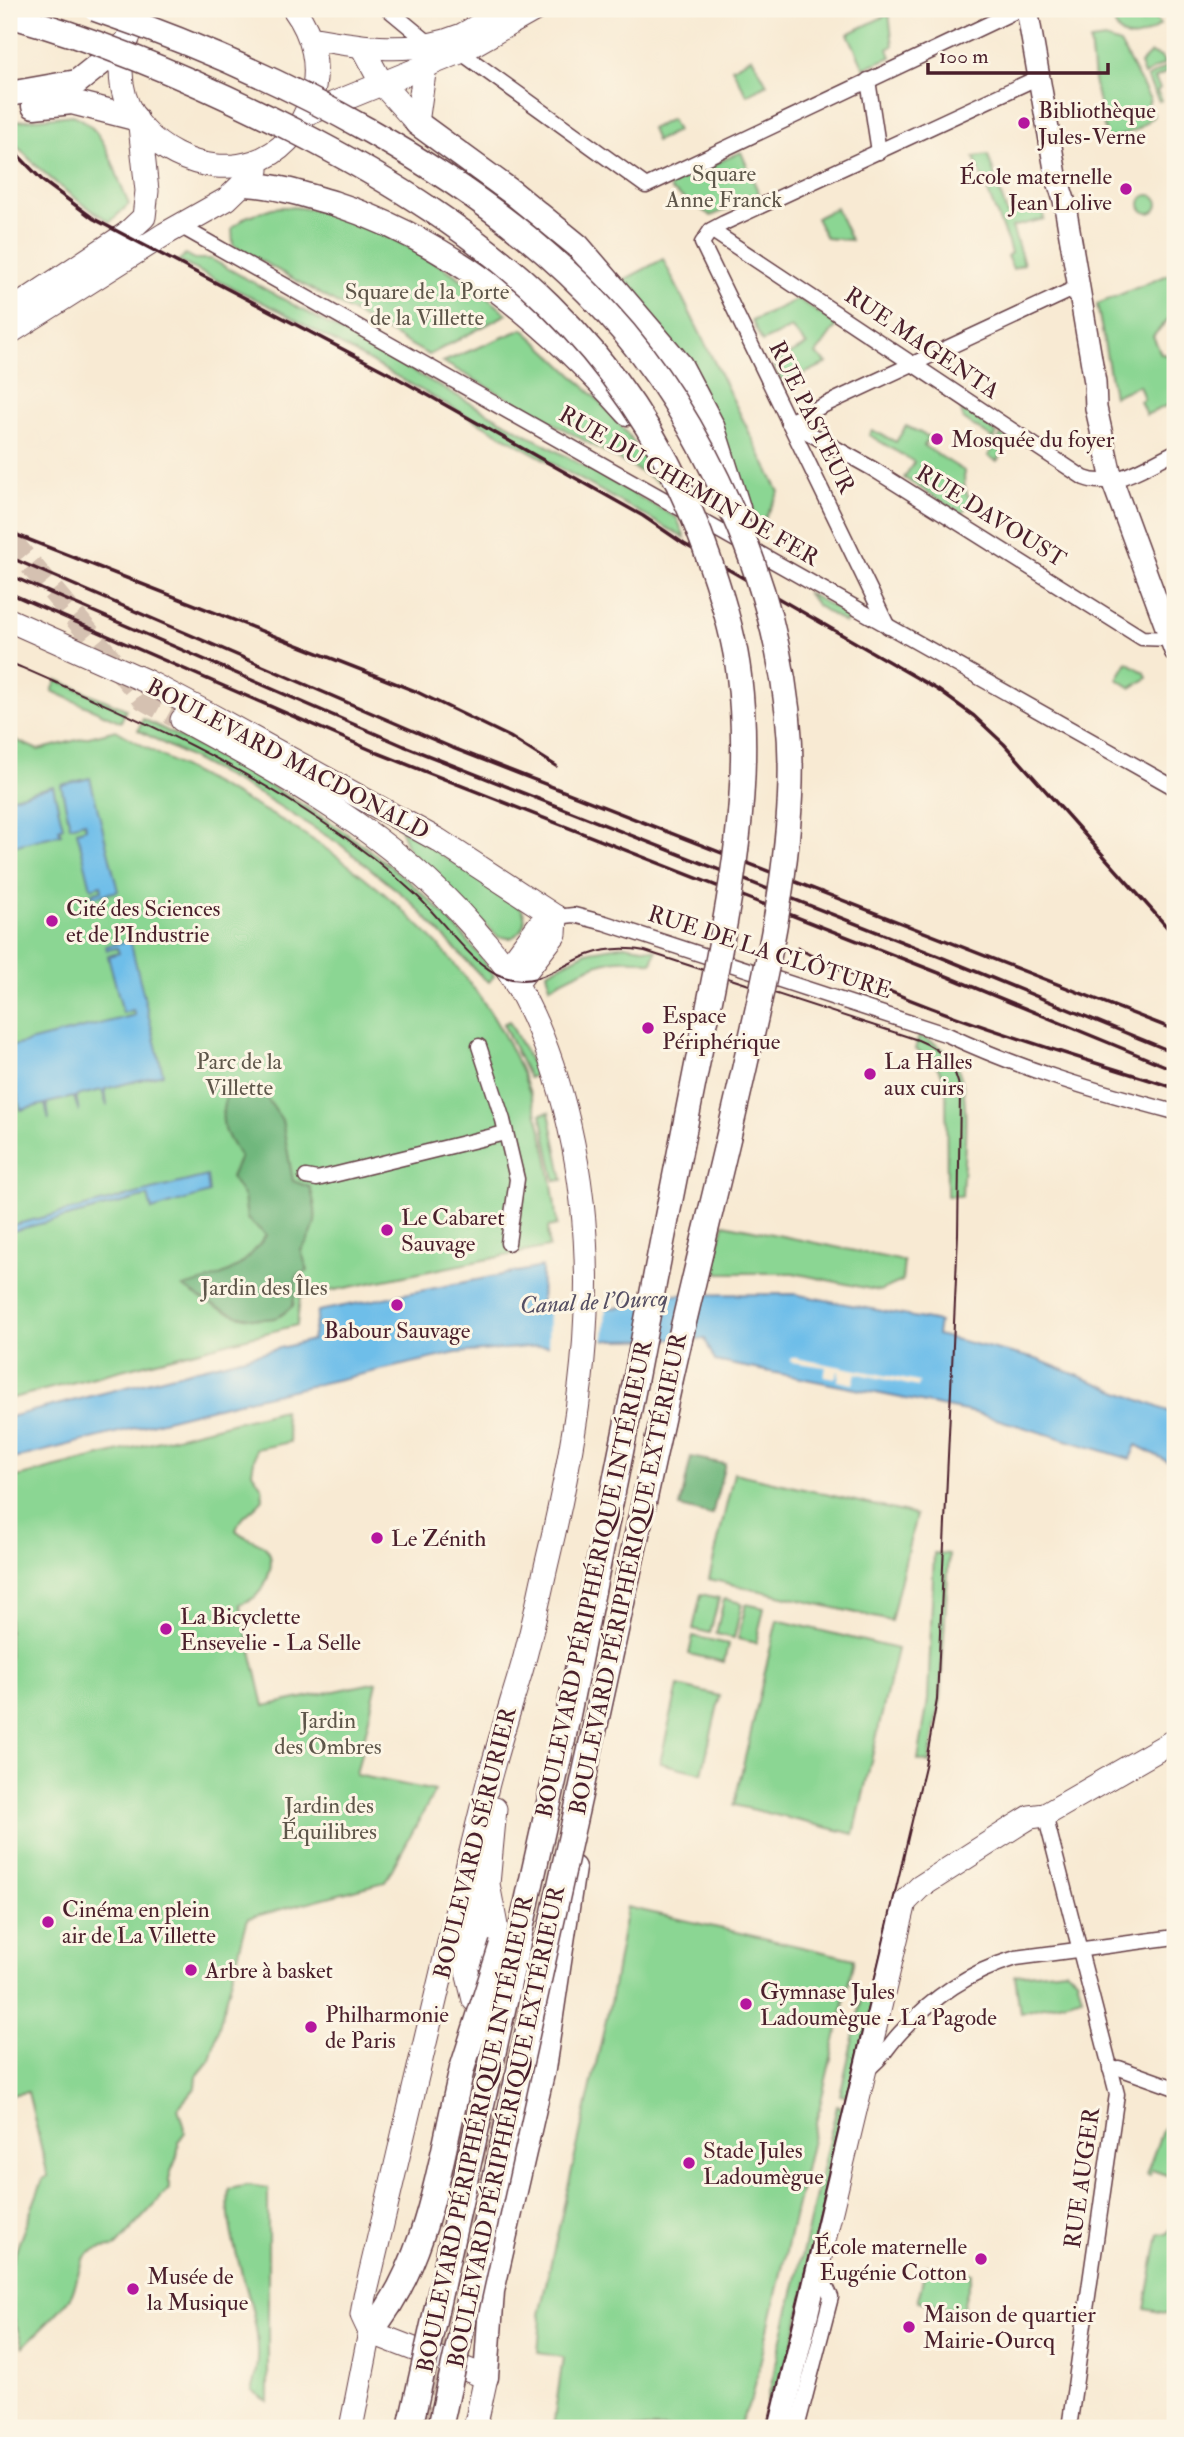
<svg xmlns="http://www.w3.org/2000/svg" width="1184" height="2437" viewBox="0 0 1184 2437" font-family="'IM FELL Double Pica',serif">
<rect width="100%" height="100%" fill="#fcf5e5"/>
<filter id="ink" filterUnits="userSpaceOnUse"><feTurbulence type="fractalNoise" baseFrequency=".0143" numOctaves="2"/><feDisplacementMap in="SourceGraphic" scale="14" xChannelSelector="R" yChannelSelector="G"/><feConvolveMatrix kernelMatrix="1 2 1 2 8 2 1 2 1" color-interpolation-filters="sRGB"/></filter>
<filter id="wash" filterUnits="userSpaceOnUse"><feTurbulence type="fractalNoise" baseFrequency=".00686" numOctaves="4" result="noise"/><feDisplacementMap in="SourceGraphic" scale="28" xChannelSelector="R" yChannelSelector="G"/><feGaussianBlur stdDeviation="1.57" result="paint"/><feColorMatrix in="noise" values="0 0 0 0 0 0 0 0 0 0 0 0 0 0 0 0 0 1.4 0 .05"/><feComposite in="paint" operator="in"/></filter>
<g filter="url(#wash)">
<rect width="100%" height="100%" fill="#f8ead3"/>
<!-- green -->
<g fill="#8bd693" stroke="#6a7a5f" stroke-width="2">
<path d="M1119 9H1134L1142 22 1152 16 1148 9H1151L1160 25C1145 37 1125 46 1115 25Z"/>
<path d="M889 14 893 46 888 49 891 57 864 68 848 34Z"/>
<path d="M1105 39 1120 44 1150 99 1148 105 1154 116 1136 130 1107 141 1094 80 1090 41Z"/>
<path d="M1151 53 1161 57 1165 63 1144 75 1140 64Z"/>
<path d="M752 57 767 84 747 95 732 68Z"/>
<path d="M1175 62V67L1155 79 1160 88 1157 91 1162 100 1159 101 1147 78Z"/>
<path d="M73 115C109 129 114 175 129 204L110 222C72 198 39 172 9 137V122Z"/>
<path d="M671 119 677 131 656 141 651 129Z"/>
<path d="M741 152 760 196 711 216 671 190 670 184Z"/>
<path d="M988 155 1007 214 1042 207 1044 219 1012 227 1024 264 1013 269 1007 256 1011 253 1008 243 974 157Z"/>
<circle cx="1149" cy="204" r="9"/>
<path d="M272 208C341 198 456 269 507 314L429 355 233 245 232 228 246 217Z"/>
<path d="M836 208 851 240 826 238 816 218Z"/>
<path d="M186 254 195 259H211L677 518 685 538 278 310 178 261Z"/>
<path d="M663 259 779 492 760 528 739 473 622 281Z"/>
<path d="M1175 272V312L1153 336 1161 354 1175 356V402L1146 415 1140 401 1144 399 1139 385 1114 396 1097 304Z"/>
<path d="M798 299 837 325 816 354 827 363 783 384 773 363 807 345 791 328 762 342 752 321Z"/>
<path d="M523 329C574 376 626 420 659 482L443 362Z"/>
<path d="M961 408 997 433 994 439 963 419Z"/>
<path d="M906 426 929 437 924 446 964 471C965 485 962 487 971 501L962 514 904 478 914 462 869 435 872 430 896 442Z"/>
<path d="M1001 435 1010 441 997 461 988 456Z"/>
<path d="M806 592 849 616 845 623 818 606Z"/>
<path d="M1127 662 1145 673 1147 678 1131 688 1117 679Z"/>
<path d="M57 680 126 709 121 722 52 691Z"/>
<path d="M143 719C266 779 417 859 494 976L489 982 482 977 408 899 341 845 263 796 138 730Z"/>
<path d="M116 730C172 764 232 791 288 824 384 883 480 969 523 1075 543 1123 552 1173 557 1225L548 1227 549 1247 300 1297 297 1325 9 1399V737L38 750Z"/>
<path d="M399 826 521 908C529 921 523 932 511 938L498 937 493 932 409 851Z"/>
<path d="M624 945 656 950 652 963C611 952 585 969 550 987L547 972 586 952Z"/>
<path d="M509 1021 537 1074 529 1078 503 1024Z"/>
<path d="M919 1036C933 1042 945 1048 954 1061 973 1089 963 1162 962 1196H947L946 1081 933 1060 915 1049Z"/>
<path d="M549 1112 563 1180 555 1181 541 1114Z"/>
<path d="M724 1224 904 1261 902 1281 880 1291 793 1273H719L713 1265Z"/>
<path d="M283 1410 290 1442 256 1449 252 1472 262 1487 263 1499C254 1511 240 1516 236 1530 244 1539 256 1539 265 1547 278 1560 267 1585 255 1597 252 1600 244 1602 240 1604L264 1706 377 1682 356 1775 435 1791 385 1882 248 1918 210 2060 197 2076 196 2087 178 2108 185 2132 178 2142C180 2164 167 2167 169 2189L115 2247C76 2248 83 2266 72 2294 65 2308 35 2334 23 2347L9 2302V2269L43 2179 48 2176 28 2092 9 2095V1479Z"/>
<path d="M734 1473 916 1515 891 1621 709 1579Z"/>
<path d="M934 1553 949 1554 940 1699 929 1763 918 1760 928 1700Z"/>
<path d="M701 1594 719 1598 710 1633 693 1629Z"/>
<path d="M724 1599 742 1603 734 1638 716 1634Z"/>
<path d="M746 1604 764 1608 756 1643 738 1639Z"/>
<path d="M777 1620 897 1649 854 1834 734 1805Z"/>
<path d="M693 1636 728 1644 724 1662 689 1654Z"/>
<path d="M678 1686 720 1696 702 1773 660 1763Z"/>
<path d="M627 1907 854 1959 752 2398 738 2428H553L563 2357 538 2353 541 2317 539 2315 611 1998Z"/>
<path d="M1066 1970 1077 1978 1082 1997 1020 2013 1015 1975Z"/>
<path d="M863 1994 874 1997 850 2097 840 2095Z"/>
<path d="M837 2106 848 2109 779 2404 767 2402Z"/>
<path d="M1163 2128 1175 2132V2178L1152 2170 1149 2176 1146 2175Z"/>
<path d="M248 2185 268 2188V2402L252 2391C276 2322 222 2258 229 2189Z"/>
<path d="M1175 2223V2315L1145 2309 1159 2233 1167 2234Z"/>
<path d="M926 2265 972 2273 962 2311 918 2301Z"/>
</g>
<!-- forest -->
<g fill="#70b77d" stroke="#5d6b54" stroke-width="2">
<path d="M260 1088 282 1120 293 1181 310 1187C318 1213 319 1228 301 1250L308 1271 297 1275 293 1306C287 1310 281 1317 275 1318 242 1324 208 1304 183 1287 224 1276 242 1272 266 1235L247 1219 244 1197 231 1177 240 1157C223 1130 217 1120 228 1090Z"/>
<path d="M691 1457 725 1464 712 1515 680 1507Z"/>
</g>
<!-- water -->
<g fill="#6ebee9" stroke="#5c6e8a" stroke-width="2">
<path d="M90 778 118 891 93 897 92 893 102 890 101 885 91 888 77 831 86 828 85 822 70 826 61 785Z"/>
<path d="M53 786 63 827 59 829 61 834 9 847V798Z"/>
<path d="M130 940 163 1074 105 1089 107 1106 102 1090 76 1096 79 1112 74 1097 47 1103 49 1120 45 1104 21 1110 9 1061V1047L135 1015 133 1010 123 1013 108 956 119 953 117 948 107 950 106 946Z"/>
<path d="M207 1176 209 1193 152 1210 148 1196 9 1232V1226Z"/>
<path d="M542 1267 541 1309 544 1312 624 1307 636 1295 794 1294 939 1322 937 1335 1036 1359 1175 1414V1465L1136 1445 1130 1459 976 1413 715 1361 705 1339 613 1340 456 1353 225 1405 9 1460V1417L312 1340 318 1311Z"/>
</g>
<!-- pier -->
<g fill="#f8ead3">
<path d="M606 1305 604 1344 548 1349 549 1309Z"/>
<path d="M791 1357 919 1382 918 1387 856 1373 853 1384 838 1381 839 1370 835 1378 824 1376 826 1367 790 1362Z"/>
</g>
</g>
<g filter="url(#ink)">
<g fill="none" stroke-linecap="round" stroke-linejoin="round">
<!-- primary-tunnel -->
<g stroke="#d5c1b1" stroke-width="23" stroke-dasharray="23 11" stroke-linecap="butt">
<path d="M9 539 144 699 182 720"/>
<path d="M510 1969 518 1993 525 2038"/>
<path d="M424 2428 498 2092 504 2045"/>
</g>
<!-- minor casing -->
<g stroke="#643d44" stroke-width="17">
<g id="minor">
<path d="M388 9 429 43"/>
<path d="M456 49 646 186 1020 9"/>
<path d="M868 80 879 152"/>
<path d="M180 226 1175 788"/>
<path d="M711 230 1084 478C1113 490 1149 464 1175 452"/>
<path d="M788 422 1078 287"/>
<path d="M789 422 873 469 1142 638 1171 639"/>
<path d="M888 627 702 243 711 230 724 223 1039 77"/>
<path d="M556 917 574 915 605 923 948 1035C1020 1069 1099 1092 1175 1112"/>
<path d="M479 1046 503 1120 517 1179 508 1243"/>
<path d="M306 1177 317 1179 505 1133"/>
<path d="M1045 1815 1117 2094 1069 2428"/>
<path d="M1110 2069 1119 2068 1175 2088"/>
<path d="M864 2072C881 2061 887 2047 900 2033 934 1996 969 1972 1016 1958L1175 1937"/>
<path d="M797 2428 831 2297 818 2269"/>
</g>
</g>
<!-- secondary casing -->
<g stroke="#643d44" stroke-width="24">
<path id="secondary" d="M1027 9 1056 175 1064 200 1095 382 1096 408 1112 480 1175 651"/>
</g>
<!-- primary casing -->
<g stroke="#643d44" stroke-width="25">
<g id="primary">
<path d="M145 9C50 135 267 240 311 99 321 67 313 35 294 9"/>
<path d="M310 38C361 47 412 56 462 35 476 28 490 17 504 9"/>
<path d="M362 47 382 84 417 123"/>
<path d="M310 113 460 52 536 9"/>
<path d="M417 123 425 66"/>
<path d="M9 312 126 234 144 217 147 191 140 126"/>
<path d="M9 333 165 234 227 199 257 170"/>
<path d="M9 620 148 682 209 714 438 840 556 917"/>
<path d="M182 720C287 777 392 834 472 926 485 942 500 957 511 975 539 1020 557 1073 569 1125 603 1273 583 1412 548 1558 539 1596 532 1634 521 1671 509 1711 496 1751 486 1791 444 1959 405 2128 365 2296L362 2315 370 2332 351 2428"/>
<path d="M507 968 539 925 556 917"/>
<path d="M516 984 555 934 556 917"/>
<path d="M495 1809 488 1884 497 1931"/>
<path d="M477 1869V1919L482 1958"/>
<path d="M456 1927 474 2000"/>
<path d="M370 2332 486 2377"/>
<path d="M475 2428 486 2377"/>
<path d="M779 2428 905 1902 920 1887 1017 1825 1030 1817 1045 1815 1175 1740"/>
</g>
</g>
<!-- trunk casing -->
<g stroke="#643d44" stroke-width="27">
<g id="trunk">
<path d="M9 94 77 82 126 43"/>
<path d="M34 106 72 102 135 118"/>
<path d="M417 123 513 193 578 246 680 365 712 426 738 508"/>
<path d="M245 184C277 186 302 194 333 203 451 241 546 321 628 413"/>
<path d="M563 1740 635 1382"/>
<path d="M591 1745 670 1383"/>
<path d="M370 2332C430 2261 440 2157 462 2069"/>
<path d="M486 2377 492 2291 543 2069 573 1868"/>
</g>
</g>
<!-- minor -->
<use href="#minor" stroke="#fff" stroke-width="14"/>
<!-- secondary -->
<use href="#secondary" stroke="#fff" stroke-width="21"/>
<!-- primary -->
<use href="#primary" stroke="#fff" stroke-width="23"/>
<!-- trunk -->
<use href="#trunk" stroke="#fff" stroke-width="24"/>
<!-- tram -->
<path stroke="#4a1f2b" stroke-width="2" d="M9 662C116 709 228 757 324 823 356 844 387 868 416 895 441 918 473 967 504 977 537 988 559 966 588 955 607 948 625 947 645 951L918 1040C943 1050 956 1065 960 1092L958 1234 937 1700 925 1766 768 2428"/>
<!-- rail -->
<g stroke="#4a1f2b" stroke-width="3.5">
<path d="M9 146 43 181 94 219 392 375 643 516 684 544 938 690 974 716 1004 744 1175 936"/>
<path d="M9 532 415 691 510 737 556 766"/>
<path d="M9 557 453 748 1175 1030"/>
<path d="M9 575 404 746 943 958 1175 1053"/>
<path d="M9 593 378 753 939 973 1175 1070"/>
<path d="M798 948C917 1012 1047 1047 1175 1088"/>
</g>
<!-- trunk-bridge casing -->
<g stroke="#643d44" stroke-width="27" stroke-linecap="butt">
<g id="trunk-bridge">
<path d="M95 9C271 69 480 173 606 312 659 369 700 438 731 509 771 597 795 699 790 796 786 887 766 973 746 1061 722 1169 694 1275 670 1383"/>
<path d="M9 15C108 43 203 84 295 131 490 231 639 349 711 565 723 600 735 639 739 676 754 796 726 918 703 1035 680 1151 657 1266 635 1382"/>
<path d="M462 2069 502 1944"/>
<path d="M410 2428 563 1740"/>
<path d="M440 2428 591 1745"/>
</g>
</g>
<!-- trunk-bridge -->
<use href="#trunk-bridge" stroke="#fff" stroke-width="24"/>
</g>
</g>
<!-- markers -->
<g fill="#b5179e" stroke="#fcf5e5" stroke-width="2.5">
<circle cx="1024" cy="123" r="7"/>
<circle cx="1126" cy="189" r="7"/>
<circle cx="937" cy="439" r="7"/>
<circle cx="52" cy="921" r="7"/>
<circle cx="648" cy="1028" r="7"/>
<circle cx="870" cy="1074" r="7"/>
<circle cx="387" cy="1230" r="7"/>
<circle cx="397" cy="1305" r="7"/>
<circle cx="377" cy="1538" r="7"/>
<circle cx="166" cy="1629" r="7"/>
<circle cx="48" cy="1922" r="7"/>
<circle cx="191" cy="1970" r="7"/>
<circle cx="746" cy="2004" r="7"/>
<circle cx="311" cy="2027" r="7"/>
<circle cx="689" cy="2163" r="7"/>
<circle cx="981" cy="2259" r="7"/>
<circle cx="133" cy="2289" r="7"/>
<circle cx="909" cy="2327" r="7"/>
</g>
<g text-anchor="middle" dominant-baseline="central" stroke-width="6" stroke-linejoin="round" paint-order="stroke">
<!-- poi labels -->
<g font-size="23" fill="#4a1f2b" stroke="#fcf5e5" text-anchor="start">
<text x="1038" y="110">Bibliothèque<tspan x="1038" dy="26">Jules-Verne</tspan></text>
<text x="1112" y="176" text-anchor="end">École maternelle<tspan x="1112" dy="26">Jean Lolive</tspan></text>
<text x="951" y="439">Mosquée du foyer</text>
<text x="66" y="908">Cité des Sciences<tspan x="66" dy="26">et de l'Industrie</tspan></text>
<text x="662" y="1015">Espace<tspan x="662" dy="26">Périphérique</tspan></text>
<text x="884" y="1061">La Halles<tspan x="884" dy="26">aux cuirs</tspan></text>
<text x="401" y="1217">Le Cabaret<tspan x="401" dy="26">Sauvage</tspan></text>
<text x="397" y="1330" text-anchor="middle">Babour Sauvage</text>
<text x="391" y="1538">Le Zénith</text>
<text x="180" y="1616">La Bicyclette<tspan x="180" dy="26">Ensevelie - La Selle</tspan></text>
<text x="62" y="1909">Cinéma en plein<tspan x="62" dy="26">air de La Villette</tspan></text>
<text x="205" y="1970">Arbre à basket</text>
<text x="760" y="1991">Gymnase Jules<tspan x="760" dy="26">Ladoumègue - La Pagode</tspan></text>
<text x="325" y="2014">Philharmonie<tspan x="325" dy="26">de Paris</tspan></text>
<text x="703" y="2150">Stade Jules<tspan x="703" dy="26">Ladoumègue</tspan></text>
<text x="967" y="2246" text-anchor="end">École maternelle<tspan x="967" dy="26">Eugénie Cotton</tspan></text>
<text x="147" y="2276">Musée de<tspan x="147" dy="26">la Musique</tspan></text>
<text x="923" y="2314">Maison de quartier<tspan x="923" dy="26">Mairie-Ourcq</tspan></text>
</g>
<!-- park labels -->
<g font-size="23" fill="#5e564a" stroke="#fcf5e5">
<text x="724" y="173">Square<tspan x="724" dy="26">Anne Franck</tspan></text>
<text x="427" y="291">Square de la Porte<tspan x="427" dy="26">de la Villette</tspan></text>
<text x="239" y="1061">Parc de la<tspan x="239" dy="26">Villette</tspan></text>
<text x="264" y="1287">Jardin des Îles</text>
<text x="328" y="1720">Jardin<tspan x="328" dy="26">des Ombres</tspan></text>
<text x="329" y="1805">Jardin des<tspan x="329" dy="26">Équilibres</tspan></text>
</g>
<!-- street labels -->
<g font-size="23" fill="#4a1f2b" stroke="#fcf5e5">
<text transform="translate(922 343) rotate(34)">RUE MAGENTA</text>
<text transform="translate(812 417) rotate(64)">RUE PASTEUR</text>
<text transform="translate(689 486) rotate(30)">RUE DU CHEMIN DE FER</text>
<text transform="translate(991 516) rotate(32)">RUE DAVOUST</text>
<text transform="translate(288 759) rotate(28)">BOULEVARD MACDONALD</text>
<text transform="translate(770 952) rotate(18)">RUE DE LA CLÔTURE</text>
<text transform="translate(628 1574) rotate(-78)">BOULEVARD PÉRIPHÉRIQUE EXTÉRIEUR</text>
<text transform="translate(594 1579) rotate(-78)">BOULEVARD PÉRIPHÉRIQUE INTÉRIEUR</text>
<text transform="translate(475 1843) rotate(-76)">BOULEVARD SÉRURIER</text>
<text transform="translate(506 2127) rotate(-78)">BOULEVARD PÉRIPHÉRIQUE EXTÉRIEUR</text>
<text transform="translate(475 2134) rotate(-78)">BOULEVARD PÉRIPHÉRIQUE INTÉRIEUR</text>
<text transform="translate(1082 2178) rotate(-82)">RUE AUGER</text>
</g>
<!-- water labels -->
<g font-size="24" font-style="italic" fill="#554f64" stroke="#fcf5e5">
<text transform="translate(594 1302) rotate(-3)">Canal de l'Ourcq</text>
</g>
</g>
<!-- margin -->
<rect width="1184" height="2437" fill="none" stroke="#fcf5e5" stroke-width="35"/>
<!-- scale -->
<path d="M928 63v10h180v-10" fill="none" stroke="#4a1f2b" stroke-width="3.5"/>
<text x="939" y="63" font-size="21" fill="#4a1f2b" stroke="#fcf5e5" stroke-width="5" paint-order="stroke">100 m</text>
</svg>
